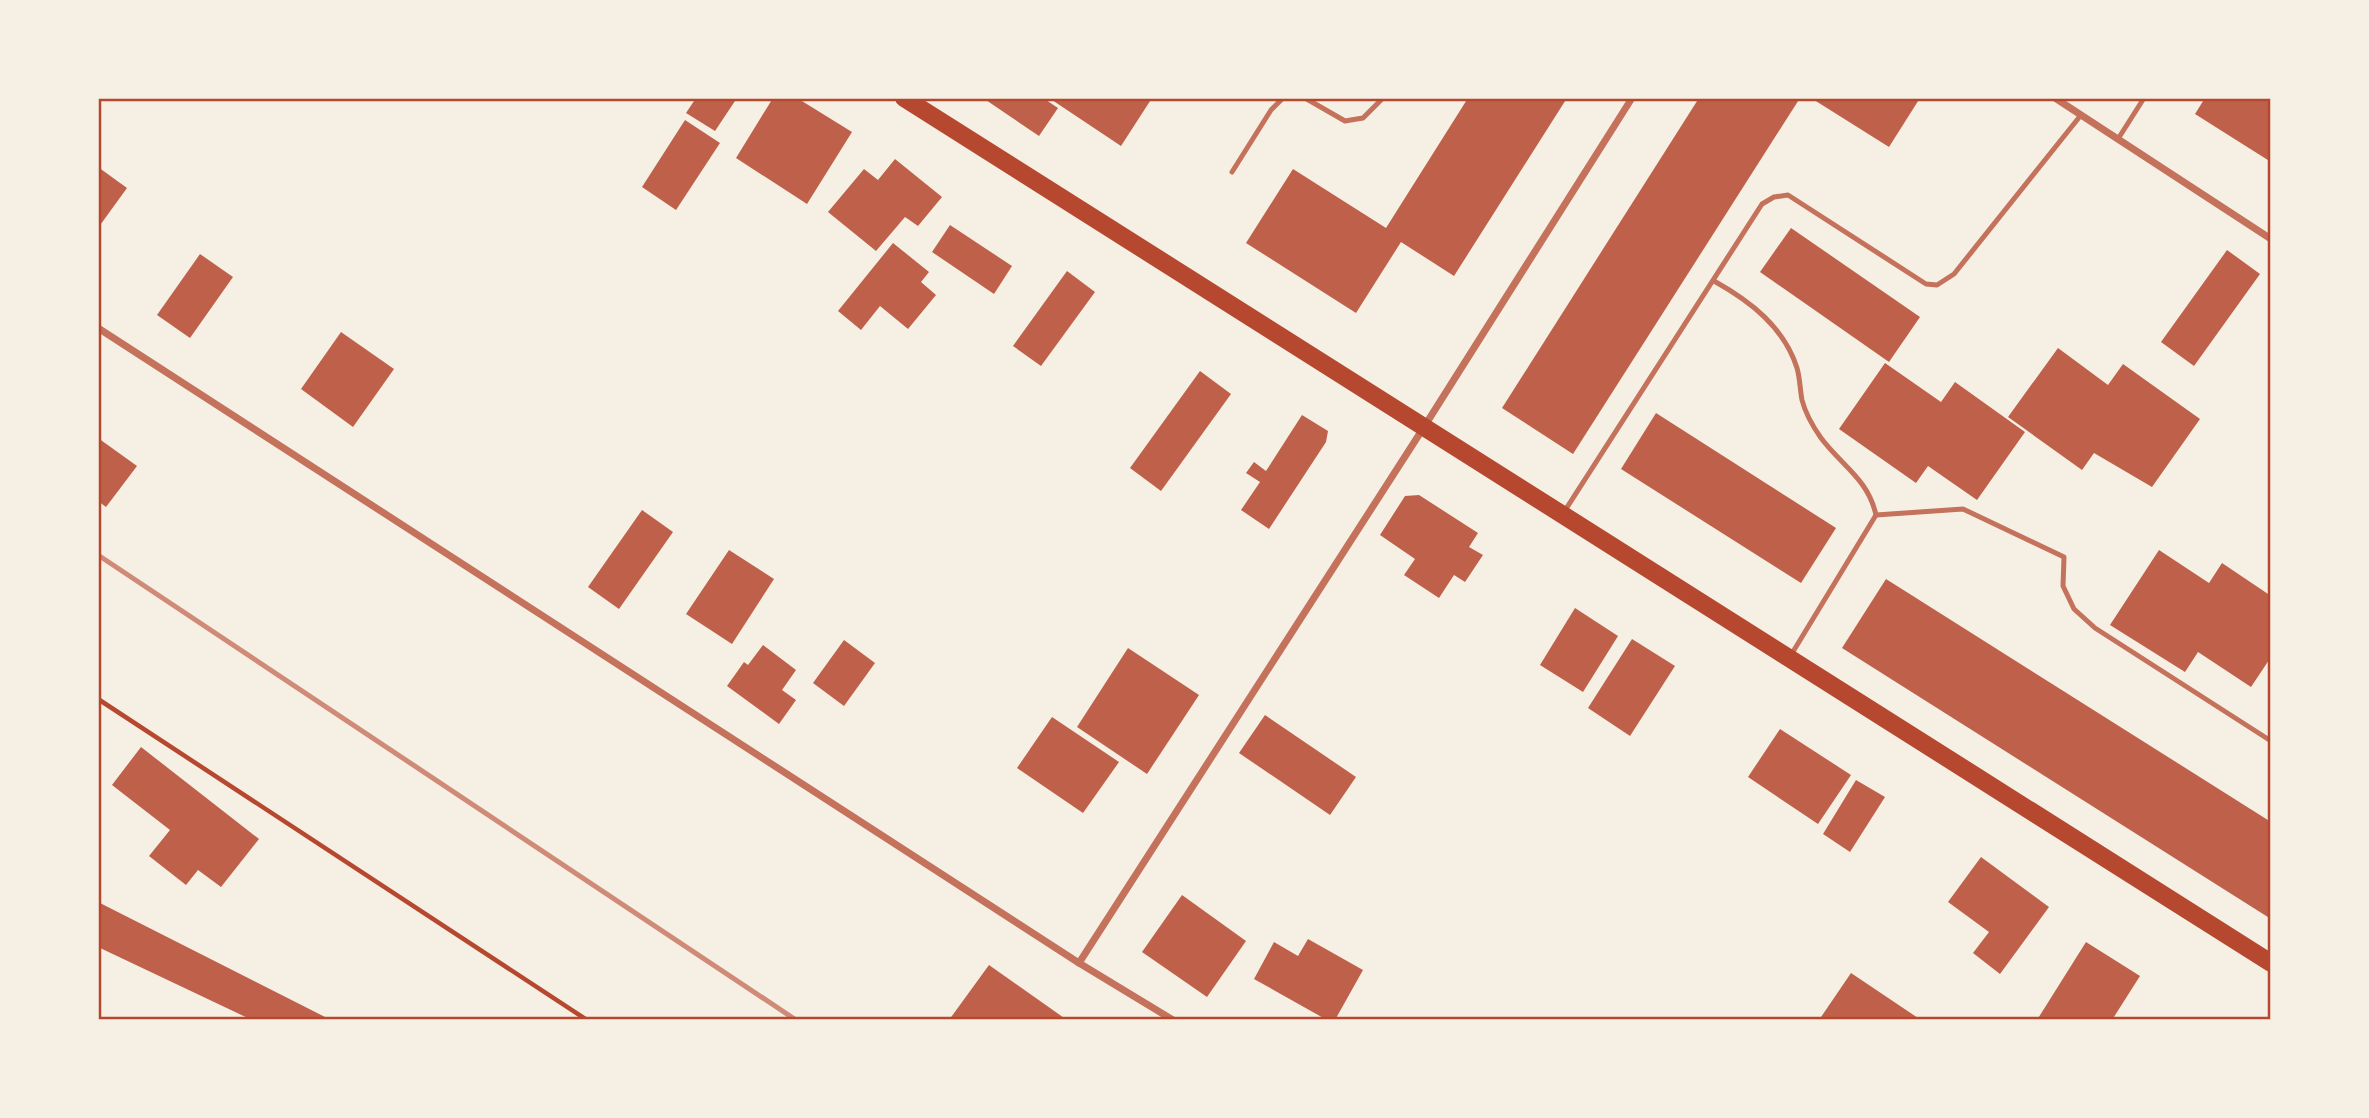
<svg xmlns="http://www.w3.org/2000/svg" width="2369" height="1118" viewBox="0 0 2369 1118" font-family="Figtree,sans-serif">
<rect width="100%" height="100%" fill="#f6efe4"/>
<!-- building -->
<g fill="#bf614a">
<path d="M696 98H737L715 131 686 113Z"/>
<path d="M773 98H797L852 132 807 204 736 158Z"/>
<path d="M983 98H1043L1058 108 1039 136Z"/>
<path d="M1049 98H1152L1121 146Z"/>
<path d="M1468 98H1567L1454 276 1401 242 1356 313 1246 243 1293 169 1386 228Z"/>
<path d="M1699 98H1800L1573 454 1502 408Z"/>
<path d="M1811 98H1920L1889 147Z"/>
<path d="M2205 98H2271V162L2195 114Z"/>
<path d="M685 120 720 143 676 210 642 187Z"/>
<path d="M895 159 942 197 918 226 905 217 876 251 828 212 864 169 878 180Z"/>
<path d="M98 167 127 188 98 228Z"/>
<path d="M950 225 1012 266 994 294 932 252Z"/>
<path d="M1791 228 1920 317 1889 362 1760 272Z"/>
<path d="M893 243 929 272 921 282 936 295 908 329 880 306 861 330 838 311Z"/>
<path d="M2227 250 2260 274 2194 366 2161 342Z"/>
<path d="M200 254 233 277 190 338 157 315Z"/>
<path d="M1067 271 1095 292 1041 366 1013 346Z"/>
<path d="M341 332 394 369 353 427 301 389Z"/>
<path d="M2058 348 2108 385 2123 364 2200 419 2152 487 2094 453 2082 470 2008 417Z"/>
<path d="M1885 363 1941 402 1955 382 2025 432 1977 500 1928 466 1916 483 1839 429Z"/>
<path d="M1200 371 1231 394 1161 491 1130 468Z"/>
<path d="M1656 413 1836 528 1801 583 1621 469Z"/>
<path d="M1302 415 1328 431 1326 442 1269 529 1241 510 1260 482 1246 473 1254 462 1266 471Z"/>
<path d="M98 438 137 466 106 507 98 501Z"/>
<path d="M1419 495 1478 533 1469 547 1483 555 1465 582 1454 575 1439 598 1404 575 1415 559 1380 535 1405 496Z"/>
<path d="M642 510 673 532 619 609 588 587Z"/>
<path d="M729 550 774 579 732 644 686 614Z"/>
<path d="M2159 550 2209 583 2222 563 2271 596V657L2251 687 2198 652 2185 672 2110 625Z"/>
<path d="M1886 579 2271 822V919L1842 648Z"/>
<path d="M1575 608 1618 636 1583 692 1540 665Z"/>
<path d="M1632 639 1675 666 1630 736 1588 708Z"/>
<path d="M844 640 875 663 844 706 813 683Z"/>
<path d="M763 645 796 670 782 690 796 700 779 724 727 686 744 662 748 665Z"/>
<path d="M1128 648 1199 695 1147 774 1077 727Z"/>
<path d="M1265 715 1356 777 1330 815 1239 753Z"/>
<path d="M1052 717 1119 762 1083 813 1017 768Z"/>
<path d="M1780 729 1851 775 1818 824 1748 777Z"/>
<path d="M141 747 259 839 221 887 198 870 186 885 149 856 170 830 112 785Z"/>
<path d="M1856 780 1885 797 1850 852 1823 834Z"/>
<path d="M1981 857 2049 907 2000 974 1973 953 1989 932 1948 902Z"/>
<path d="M1182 895 1246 941 1207 997 1142 952Z"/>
<path d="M98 902 331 1020H252L98 947Z"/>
<path d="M1308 939 1363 970 1335 1020H1327L1254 979 1274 942 1298 956Z"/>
<path d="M2086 942 2140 976 2112 1020H2037Z"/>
<path d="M989 965 1067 1020H949Z"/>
<path d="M1851 973 1921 1020H1819Z"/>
</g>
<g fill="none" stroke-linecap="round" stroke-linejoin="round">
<!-- path -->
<path stroke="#b5482f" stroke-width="4.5" d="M98 699 587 1020"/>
<!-- service -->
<g stroke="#c5725c" stroke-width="5">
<path d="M1305 98 1345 121 1363 118 1383 98"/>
<path d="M2118 139 2144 98"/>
<path d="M1232 172 1271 110 1283 98"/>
<path d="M1714 281C1750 301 1784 327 1797 368 1800 378 1800 390 1802 400 1805 412 1814 428 1821 438 1842 466 1868 479 1876 515L1791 655"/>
<path d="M1564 512 1762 204 1774 197 1788 195 1926 284 1937 285 1954 274 2081 115"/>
<path d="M1876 515 1963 509 2064 557 2063 586 2074 609 2095 628 2271 741"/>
</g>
<!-- minor -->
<g stroke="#c5725c" stroke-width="7">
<path d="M2055 98 2271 239"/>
<path d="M98 328 1079 963 1173 1020"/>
<path d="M1079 963 1424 427 1632 98"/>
</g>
<!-- primary -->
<path stroke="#b5482f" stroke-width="18" d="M904 98 2271 963"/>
<!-- rail -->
<path stroke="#cf8b77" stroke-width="5" d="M98 555 796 1020"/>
</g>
<!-- border -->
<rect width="2369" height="1118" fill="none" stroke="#f6efe4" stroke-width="200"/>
<rect x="100" y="100" width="2169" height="918" fill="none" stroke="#b5482f" stroke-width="2.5"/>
</svg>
